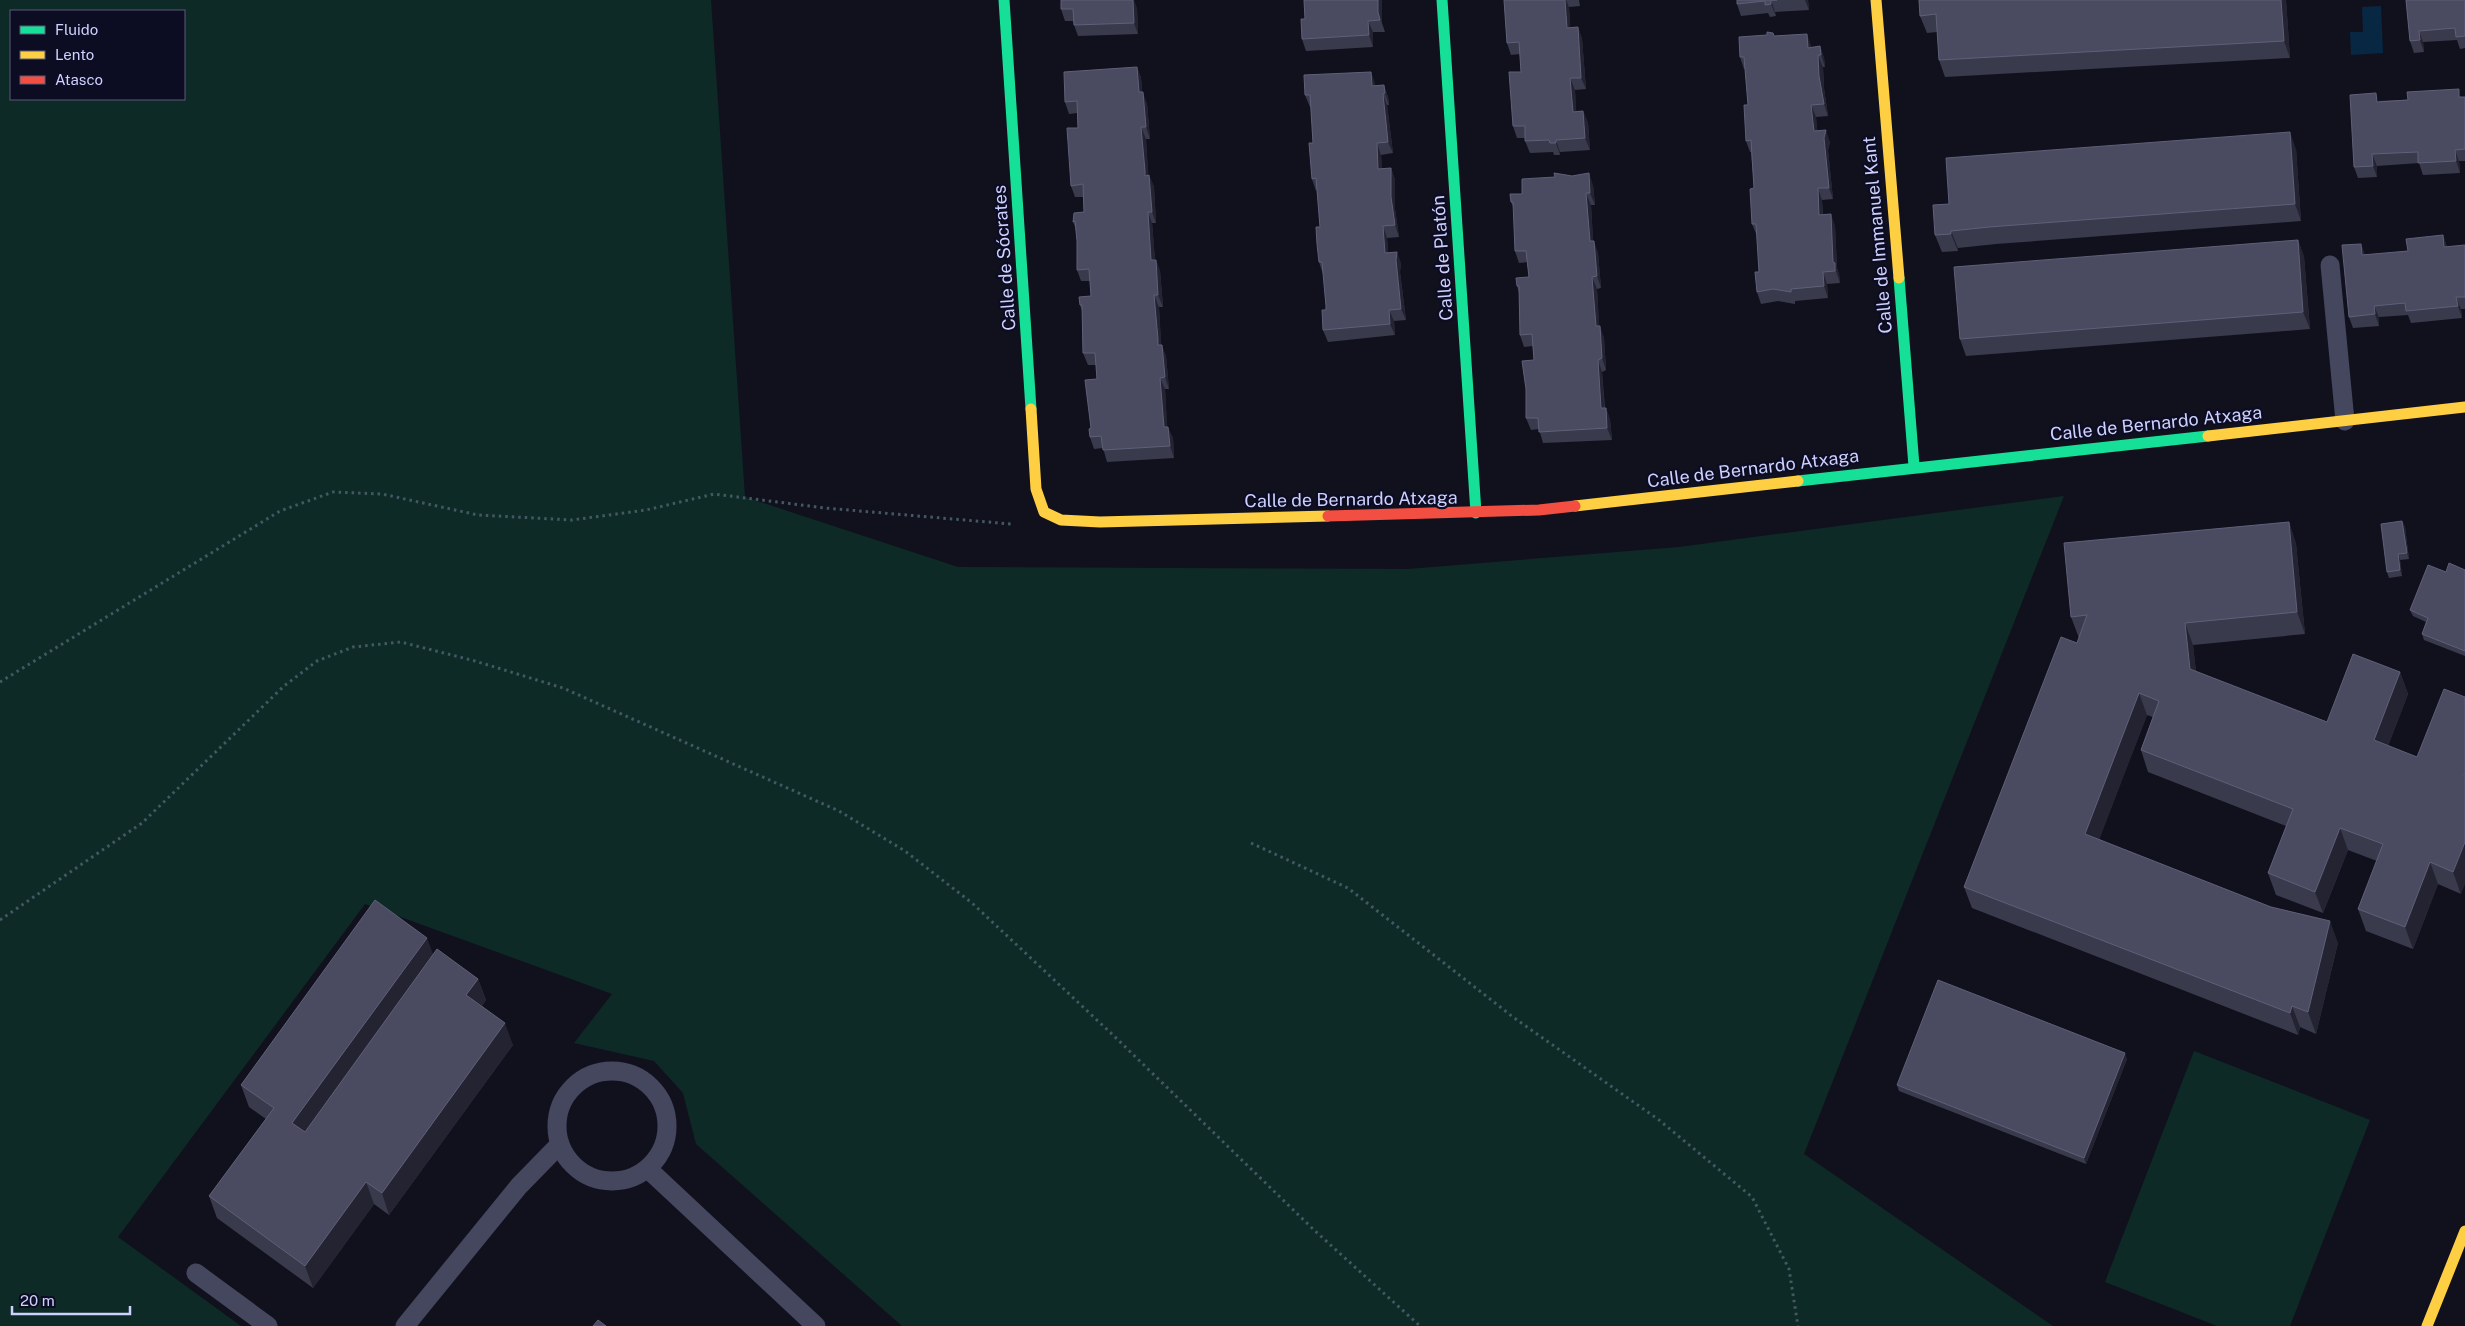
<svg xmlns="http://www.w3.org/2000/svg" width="2465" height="1326" viewBox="0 0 2465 1326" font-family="'Public Sans',sans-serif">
<rect width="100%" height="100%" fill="#11111e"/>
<!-- green -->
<g fill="#0e2a26" fill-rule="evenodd">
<path d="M0 0H711L745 497 958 567 1408 569 1679 547 2064 496 1804 1154 2053 1326H902L696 1144 683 1093 654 1061 574 1043 612 994 365 904 118 1237 241 1326H0ZM11 11H184V99H11Z"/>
<path d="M2194 1051 2370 1120 2290 1326H2217L2105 1282Z"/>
</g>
<!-- water -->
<path fill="#082743" d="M2381 6 2383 53 2351 55 2350 32H2363L2362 7Z"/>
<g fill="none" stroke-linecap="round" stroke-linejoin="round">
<!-- path -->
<g stroke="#435863" stroke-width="3" stroke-dasharray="2.5 4" stroke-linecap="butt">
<path d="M0 682 280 511 333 492 382 494 478 515 572 520 646 510 714 494 825 508 1011 524"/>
<path d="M1251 843 1348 888 1513 1017 1659 1120 1752 1197 1789 1269 1798 1326"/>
<path d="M0 920 142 823 284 686 317 661 353 647 401 642 475 661 563 688 839 811 905 851 972 903 1114 1036 1314 1230 1420 1326"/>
</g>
<!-- lane -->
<g stroke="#45475f" stroke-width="19">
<path d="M2330 265 2345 421"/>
<circle cx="612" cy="1126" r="55"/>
<path d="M648 1169 816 1326"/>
<path d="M196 1273 268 1326"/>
<path d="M405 1326 519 1186 560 1144"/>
</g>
<!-- fast -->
<g stroke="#16e098" stroke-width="11">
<path d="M1004 0 1031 409"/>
<path d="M1442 0 1476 513"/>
<path d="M1899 278 1914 466"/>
<path d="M1798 481 2208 436"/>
</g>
<!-- slow -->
<g stroke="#ffcf43" stroke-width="11">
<path d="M1876 0 1899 278"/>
<path d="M1031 409 1036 489 1044 512 1061 520 1100 522 1328 516"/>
<path d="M2208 436 2465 407"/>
<path d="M1575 506 1798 481"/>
<path d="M2427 1326 2465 1231"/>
</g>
<!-- jam -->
<path stroke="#f24e42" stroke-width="11" d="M1328 516 1539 510 1575 506"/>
</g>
<!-- wall -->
<g fill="#3a3a4d">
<path d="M1304 0H1382V23L1385 32H1373V47L1306 51 1302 39 1305 19Z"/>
<path d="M1504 0H1579L1580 6 1569 7 1570 23V28L1578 27 1582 39 1586 89 1575 90 1576 112 1583 111 1588 123 1590 150 1560 152V155H1554L1553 152 1530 153 1525 141V138H1517L1513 126 1521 72 1520 54 1511 55 1507 43Z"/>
<path d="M1737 0H1808L1809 10 1775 12 1776 16 1770 17 1768 13 1741 16 1737 4Z"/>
<path d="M1919 0H2286L2290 58 1945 77 1939 60 1937 32 1927 33 1920 16Z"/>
<path d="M2406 0H2465V48L2460 49 2457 40 2423 42 2424 52 2414 53 2410 41Z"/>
<path d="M1137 8 1138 34 1078 36 1074 25 1073 21H1065L1061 9Z"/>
<path d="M1774 36 1811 45V48L1820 46 1824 58 1825 67H1823L1824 88 1828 116 1816 117 1817 131 1830 142 1828 150 1833 199 1822 200 1823 215 1835 226 1837 268 1839 274 1840 283 1827 284 1828 298 1795 301V304L1778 301 1761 304 1757 292 1759 272 1757 236 1752 224 1754 188 1751 152H1750L1746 141 1748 105 1745 69H1744L1740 57Z"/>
<path d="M1137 67 1141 78 1142 92 1147 104 1150 139H1146L1148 175H1149L1154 187 1156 223H1152L1155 260H1156L1160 271 1163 307H1159L1161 345 1166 356 1169 389H1165L1167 427 1173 438 1174 458 1107 462 1103 448 1094 449 1090 437 1097 379 1096 365H1088L1083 353 1082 311 1080 305 1091 296 1090 281H1081L1077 270V241L1076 229 1073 222 1084 212 1083 197H1075L1071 186 1078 128 1077 113 1069 114 1065 102Z"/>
<path d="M1371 72 1375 85 1388 96 1389 105H1387L1393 153 1381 155 1382 169 1391 168 1395 180V209L1399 237 1387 238 1388 252 1401 263 1400 272 1406 320 1394 321 1395 335 1328 342 1323 330 1326 306 1324 274H1323L1319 262 1320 227 1317 190 1316 191 1312 179 1313 143 1311 107H1310L1305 95Z"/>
<path d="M2465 97V161H2459L2460 173 2423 175 2419 163 2377 166V177L2358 178 2354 167 2379 101Z"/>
<path d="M2296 149 2301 221 1996 244 1958 248V251L1942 252 1935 235 1949 204Z"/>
<path d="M1593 185 1595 205H1591L1593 241 1598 253 1601 288 1597 289 1599 326 1604 338 1606 370 1602 372 1605 408H1606L1610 420 1612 440 1543 443 1539 429 1531 430 1526 418 1534 360 1533 346 1524 347 1520 335 1519 293 1517 286 1529 277 1527 262 1519 263 1515 251 1514 209 1511 202 1522 194Z"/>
<path d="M2443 235 2447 247 2465 245V309H2461L2462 318 2411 323 2408 315 2379 317V326L2353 328 2349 317 2361 244 2365 255 2408 251Z"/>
<path d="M2298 240 2304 257 2310 329 1966 356 1960 339Z"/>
<path d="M2402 521 2405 527 2409 559 2400 560 2402 576 2389 578 2387 572Z"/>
<path d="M2289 522 2296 544 2305 634 2193 645 2196 672 2327 722 2400 672 2408 694 2388 746 2417 757 2461 894 2438 884 2413 949 2366 931 2358 909 2377 861 2348 850 2323 913 2276 895 2268 873 2286 826 2148 772 2141 750 2153 717 2147 715 2099 839 2338 943 2316 1034 2300 1027 2298 1035 1972 908 1964 887 2077 643 2079 638 2071 617Z"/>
<path d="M2465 570V656L2424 640 2422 634 2426 622 2413 616 2410 610 2446 572Z"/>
<path d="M433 955 478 979 486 1000 482 1006 513 1045 389 1215 374 1204 313 1288 217 1218 209 1196 266 1119 249 1107 241 1085Z"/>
<path d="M2127 1059 2086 1164 1899 1091 1897 1085Z"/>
</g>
<!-- shaded-wall -->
<g fill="#232332">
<path d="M1133 0H1134L1137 8 1138 34 1134 23Z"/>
<path d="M1378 0H1382V23L1385 32 1378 12Z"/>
<path d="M1565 0H1566L1569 7 1571 40 1567 28Z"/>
<path d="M1771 0 1775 12 1776 16 1771 4Z"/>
<path d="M1805 0H1808L1809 10Z"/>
<path d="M2281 0H2286L2290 58 2284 41Z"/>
<path d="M1368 21 1373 32V47L1369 35Z"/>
<path d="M1578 27 1582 39 1586 89 1581 78Z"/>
<path d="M2419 31 2423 42 2424 52 2420 40Z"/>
<path d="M1807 34 1811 45 1812 60 1808 48Z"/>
<path d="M1820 46 1824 58 1825 67 1821 55Z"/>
<path d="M1818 55 1823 67 1824 88 1828 116 1824 104 1819 76Z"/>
<path d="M1137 67 1141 78 1143 104 1139 92Z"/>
<path d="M1371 72 1375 83 1377 97 1372 86Z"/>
<path d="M1570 78 1575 90 1577 124 1573 112Z"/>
<path d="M1384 85 1388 96 1389 105 1385 93Z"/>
<path d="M1143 92 1147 104 1150 139 1146 127Z"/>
<path d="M1383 94 1387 105 1393 153 1388 142Z"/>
<path d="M1811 105 1816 117 1818 143 1814 131Z"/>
<path d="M1583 111 1588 123 1590 150 1585 138Z"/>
<path d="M1141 127 1146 139 1149 183 1145 176Z"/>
<path d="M1826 130 1830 142 1828 150 1833 199 1829 188 1824 138Z"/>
<path d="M2290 132 2296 149 2301 221 2295 204Z"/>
<path d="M1556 140 1560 152V155L1556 143Z"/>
<path d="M1377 143 1381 155 1383 181 1378 169Z"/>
<path d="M2455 150 2459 161 2460 173 2456 161Z"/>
<path d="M2372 154 2377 166V177L2373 166Z"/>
<path d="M1391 168 1395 180V209L1399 237 1395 225 1391 197Z"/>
<path d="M1589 173 1593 185 1595 205 1590 193Z"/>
<path d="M1149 175 1154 187 1156 223 1152 212Z"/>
<path d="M1818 188 1822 200 1823 227 1819 215Z"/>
<path d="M1586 193 1591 205 1594 253 1590 241Z"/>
<path d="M1148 212 1152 223 1156 272 1151 260Z"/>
<path d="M1831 214 1835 226 1837 268 1839 274 1840 283 1833 262Z"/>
<path d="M1383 226 1387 238 1389 264 1385 253Z"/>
<path d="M1951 231 1958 248V251L1951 234Z"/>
<path d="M2443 235 2447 247H2444Z"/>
<path d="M2298 240 2304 257 2310 329 2303 312Z"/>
<path d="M1594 241 1598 253 1601 288 1597 276Z"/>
<path d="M2361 244 2365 255H2362Z"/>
<path d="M1397 252 1401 263 1400 272 1406 320 1401 309 1396 260Z"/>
<path d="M1156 260 1160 271 1163 307 1158 295Z"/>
<path d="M1823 272 1827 284 1828 298 1824 286Z"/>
<path d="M1592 277 1597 289 1600 338 1596 326Z"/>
<path d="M1154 295 1159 307 1162 356 1158 345Z"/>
<path d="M2456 297 2461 309 2462 318 2458 306Z"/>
<path d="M2374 306 2379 317V326L2375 314Z"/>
<path d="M1389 310 1394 321 1395 335 1390 324Z"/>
<path d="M1600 326 1604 338 1606 370 1602 358Z"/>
<path d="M1162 345 1166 356 1169 389 1165 377Z"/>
<path d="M1598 360 1602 372 1605 420 1601 408Z"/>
<path d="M1160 378 1165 389 1168 439 1164 427Z"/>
<path d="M1606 408 1610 420 1612 440 1607 428Z"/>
<path d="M1168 427 1173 438 1174 458 1170 446Z"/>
<path d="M2402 521 2405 527 2409 559 2407 553Z"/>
<path d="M2289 522 2296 544 2305 634 2297 612Z"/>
<path d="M2398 554 2400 560 2402 576 2400 570Z"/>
<path d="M2185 623 2193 645 2198 691 2190 669Z"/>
<path d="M2400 672 2408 694 2382 762 2374 740Z"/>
<path d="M2139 693 2147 715 2093 856 2085 834Z"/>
<path d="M2340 828 2348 850 2323 913 2315 892Z"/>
<path d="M2465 842V884L2461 894 2453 872Z"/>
<path d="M2430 862 2438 884 2413 949 2405 927Z"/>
<path d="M2330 921 2338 943 2316 1034 2308 1012Z"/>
<path d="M427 938 435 959 300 1145 292 1123Z"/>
<path d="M478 979 486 1000 474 1017 466 995Z"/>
<path d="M2292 1006 2300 1027 2298 1035 2290 1013Z"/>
<path d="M505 1023 513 1045 389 1215 382 1193Z"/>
<path d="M2125 1053 2127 1059 2086 1164 2084 1158Z"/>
<path d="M366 1182 374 1204 313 1288 305 1266Z"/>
</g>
<!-- building -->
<g fill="#4a4b60" stroke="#5f6079">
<path d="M1061 0H1133L1134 23 1074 25 1073 9H1061Z"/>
<path d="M1304 0H1378V12L1380 20 1368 21 1369 35 1302 39 1301 19H1305Z"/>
<path d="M1504 0H1565L1567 28 1578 27 1581 78H1570L1573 112 1583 111 1585 138 1556 140V143H1550L1549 140 1525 141V126H1513L1509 72H1521L1519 42 1507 43Z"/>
<path d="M1737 0H1777H1771V4L1765 5V1L1737 4Z"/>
<path d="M1919 0H2281L2284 41 1939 60 1936 14 1920 16Z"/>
<path d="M2406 0H2465V36L2456 37 2455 28 2419 31 2420 40 2410 41Z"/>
<path d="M1767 32 1773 33 1774 36 1807 34 1808 48 1820 46 1821 55H1818L1819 76 1824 104 1811 105 1814 131 1826 130 1824 138 1829 188H1818L1819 215 1831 214 1833 262 1835 263V271L1823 272 1824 286 1791 289V292L1773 289 1757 292 1755 272H1759L1756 224H1752L1750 189 1754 188 1751 140 1746 141 1744 105H1748L1744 57H1740L1739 37 1767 35Z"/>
<path d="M1137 67 1139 92H1143L1146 127H1141L1145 171V176L1149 175 1152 212H1148L1151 260H1156L1158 295H1154L1158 339V345H1162L1165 377 1160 378 1164 427H1168L1170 446 1103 450 1101 436 1090 437 1089 429 1091 428 1085 380 1097 379 1095 353H1083L1082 305H1080L1079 297 1091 296 1089 269 1077 270V241L1075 221 1073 222 1074 213 1084 212 1083 184 1071 186 1067 128H1078L1077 101 1065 102 1064 72Z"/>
<path d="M1371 72 1372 86 1384 85 1385 93 1383 94 1388 142 1377 143 1378 169 1391 168V197L1395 225 1383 226 1385 253 1397 252 1396 260 1401 309 1389 310 1390 324 1323 330 1322 310H1326V306L1322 262H1319L1317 244 1316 227H1320L1316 178 1312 179 1309 143H1313L1310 95H1305L1304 75Z"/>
<path d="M2459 89V97H2465V149L2455 150 2456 161 2418 163V152L2372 154 2373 166 2354 167 2350 95 2376 93 2377 102 2408 100 2407 92Z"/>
<path d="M2290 132 2295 204 1989 227 1951 231V234L1935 235 1933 205 1949 204 1946 158Z"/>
<path d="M1554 173 1572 176 1589 173 1590 193H1586L1590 241H1594L1597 276 1592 277 1596 326H1600L1602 358 1598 360 1601 408H1606L1607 428 1539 432 1538 418H1526V389L1522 361 1534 360 1532 334 1520 335 1519 286H1517L1516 278 1529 277 1526 251H1515L1513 202H1511L1510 194H1522V179L1555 177Z"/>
<path d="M2443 235 2444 247 2465 245V297H2456L2458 306 2406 311 2405 303 2374 306 2375 314 2349 317 2342 245 2361 244 2362 255 2408 251 2406 239Z"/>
<path d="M2298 240 2303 312 1960 339 1954 267Z"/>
<path d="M2402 521 2407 553 2398 554 2400 570 2387 572 2381 524Z"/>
<path d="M2289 522 2297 612 2185 623 2190 669 2327 722 2353 654 2400 672 2374 740 2417 757 2444 689 2465 697V772L2464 776H2465V842L2453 872 2430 862 2405 927 2358 909 2383 844 2340 828 2315 892 2268 873 2293 809 2141 750 2159 701 2139 693 2085 834 2271 907 2330 921 2308 1012 2292 1006 2290 1013 1964 887 2061 637 2077 643 2087 615 2071 617 2064 543Z"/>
<path d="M2449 563 2465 570V651L2422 634 2428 618 2410 610 2428 565 2446 572Z"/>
<path d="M375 900 427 938 292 1123 305 1132 437 949 478 979 466 995 505 1023 382 1193 366 1182 305 1266 209 1196 274 1108 241 1085Z"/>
<path d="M1938 980 2125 1053 2084 1158 1897 1085Z"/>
<path d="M598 1320 606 1326H593Z"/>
</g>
<g text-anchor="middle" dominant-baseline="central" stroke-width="4.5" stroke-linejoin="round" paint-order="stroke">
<!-- street labels -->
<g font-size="18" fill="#ced1ff" stroke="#0c0c23">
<text transform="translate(1877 235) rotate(-95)">Calle de Immanuel Kant</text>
<text transform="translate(1004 258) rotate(-94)">Calle de Sócrates</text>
<text transform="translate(1442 258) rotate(-94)">Calle de Platón</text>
<text transform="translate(2156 423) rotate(-6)">Calle de Bernardo Atxaga</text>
<text transform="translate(1753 468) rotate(-7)">Calle de Bernardo Atxaga</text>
<text transform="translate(1351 499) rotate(-1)">Calle de Bernardo Atxaga</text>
</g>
</g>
<!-- legend -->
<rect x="10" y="10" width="175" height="90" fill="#0c0c23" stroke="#5a5b7b"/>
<rect x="20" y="26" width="25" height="8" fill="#16e098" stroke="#5a5b7b"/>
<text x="55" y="35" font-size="15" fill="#ced1ff">Fluido</text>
<rect x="20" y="51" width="25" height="8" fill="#ffcf43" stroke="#5a5b7b"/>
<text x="55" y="60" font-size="15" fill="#ced1ff">Lento</text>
<rect x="20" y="76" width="25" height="8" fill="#f24e42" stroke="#5a5b7b"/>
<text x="55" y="85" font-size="15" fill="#ced1ff">Atasco</text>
<!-- scale -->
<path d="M12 1306v8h118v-8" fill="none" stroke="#ced1ff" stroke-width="2.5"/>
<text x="20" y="1306" font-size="15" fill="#ced1ff" stroke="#0c0c23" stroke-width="4" paint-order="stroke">20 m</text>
</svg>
